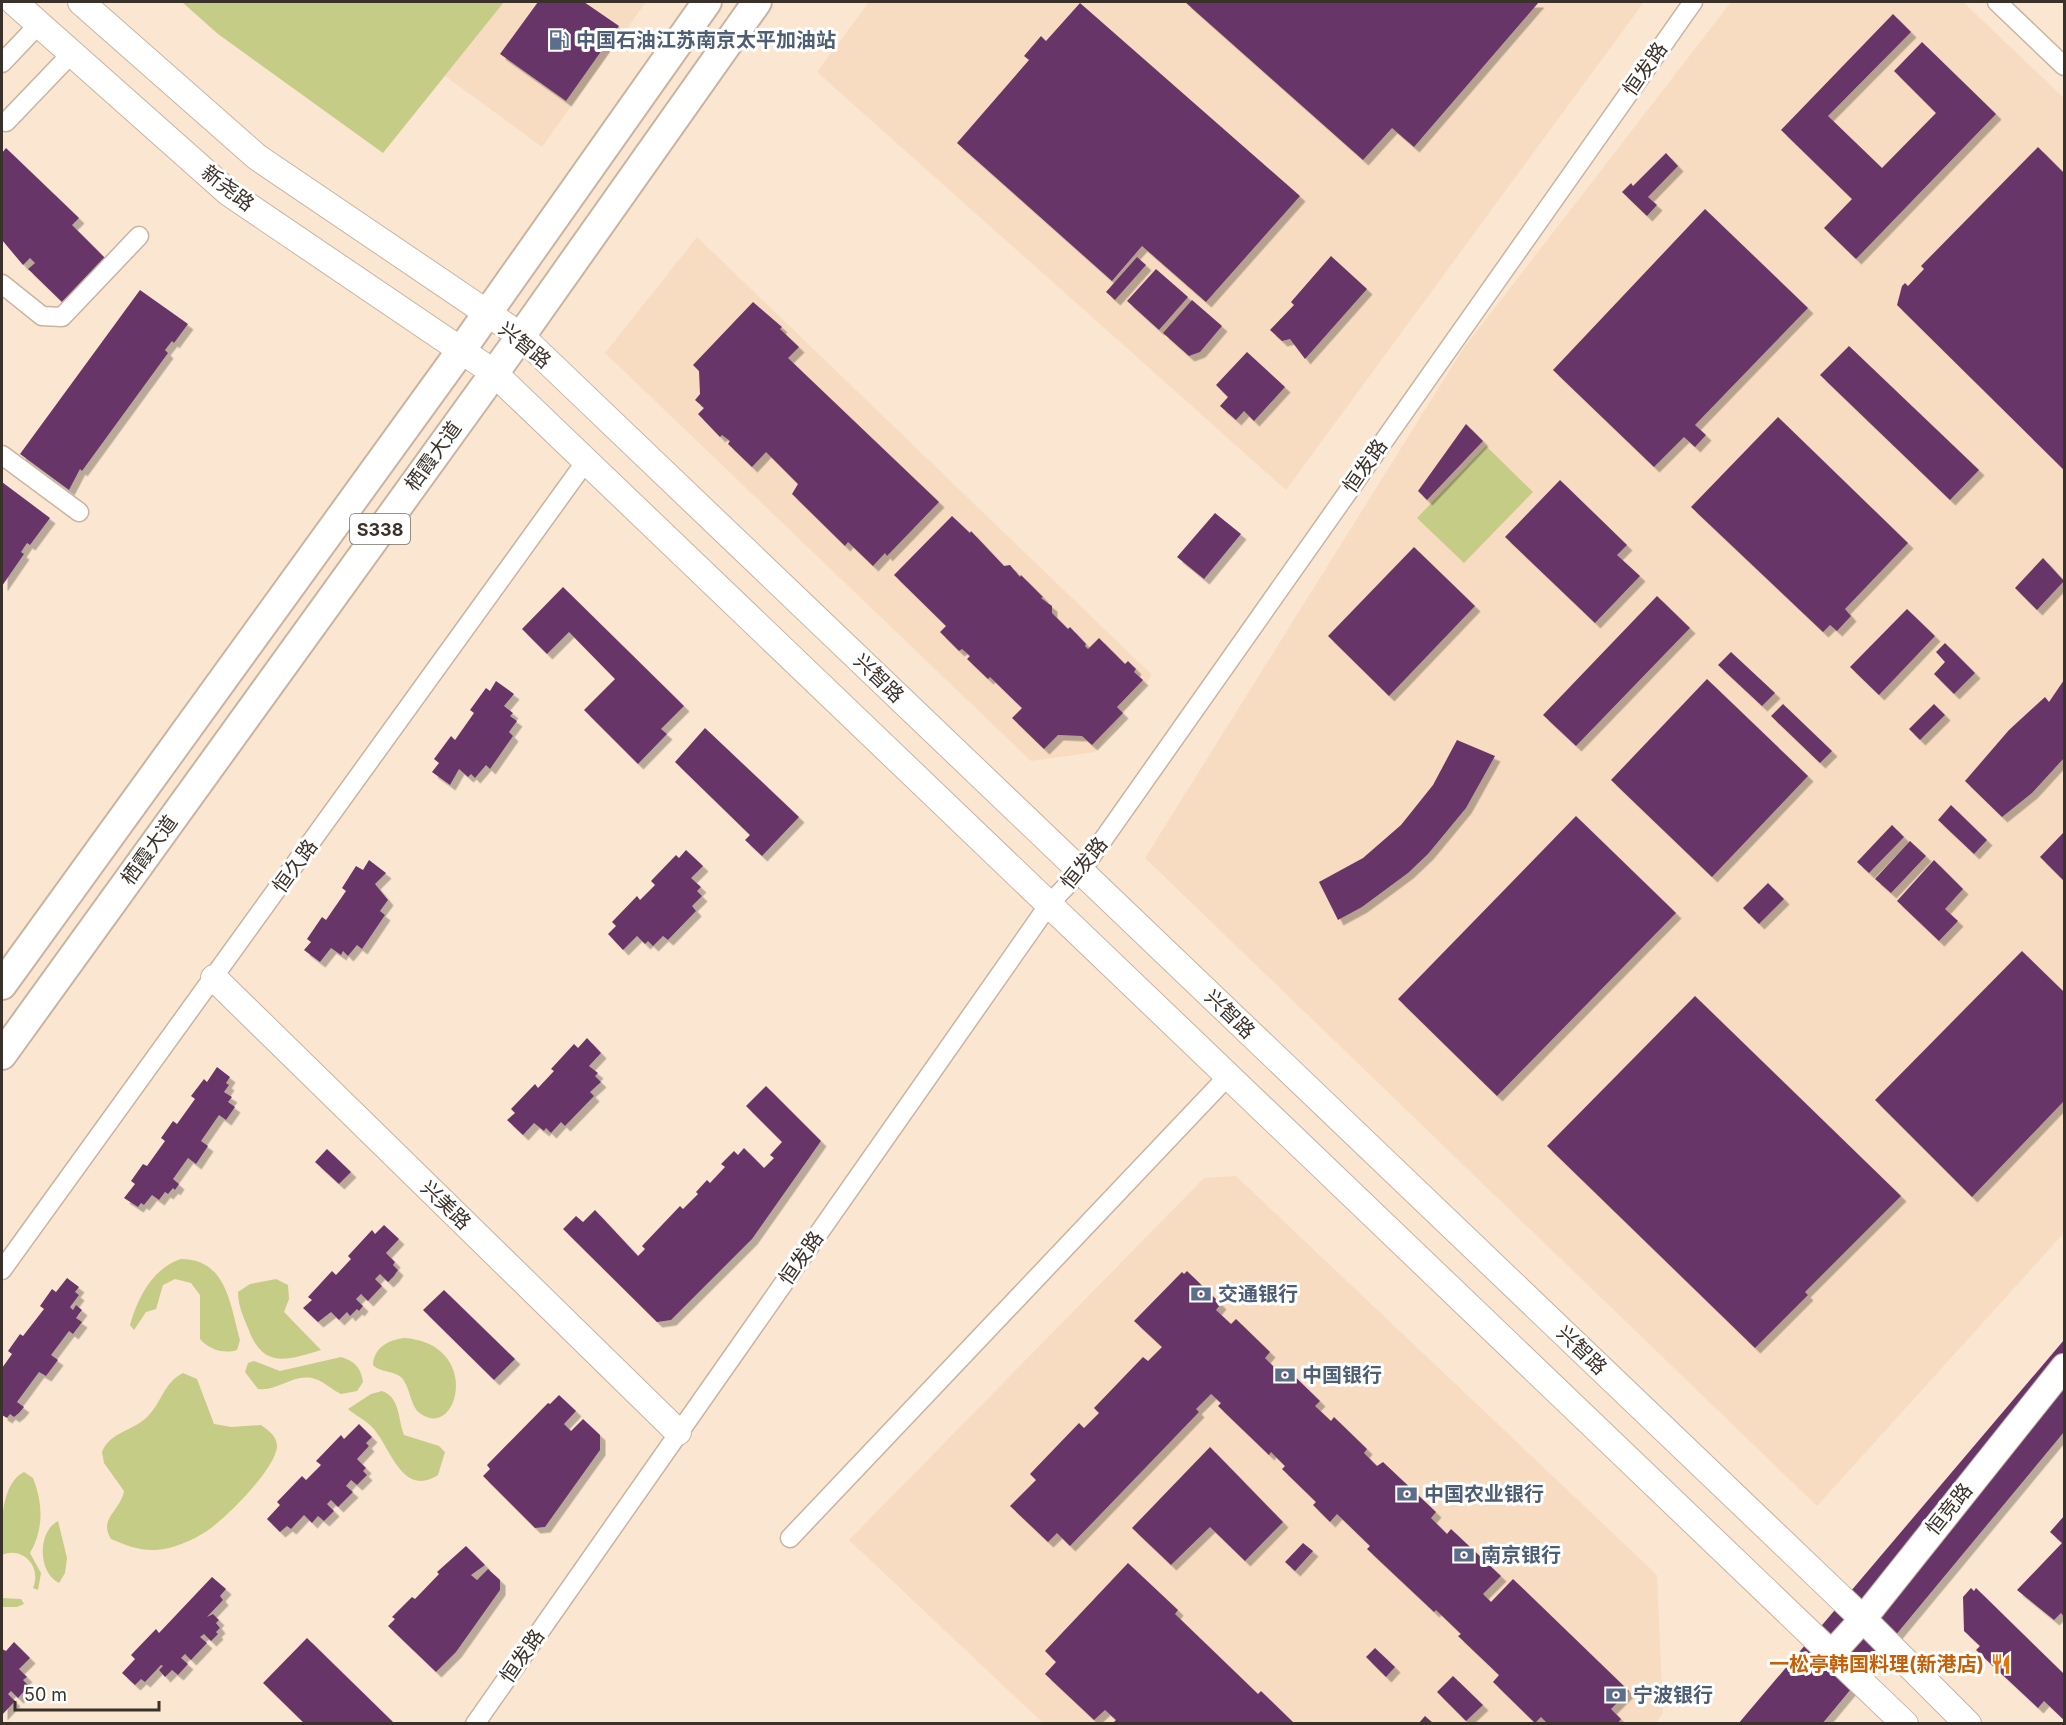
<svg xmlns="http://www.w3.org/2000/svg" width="2066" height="1725" viewBox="0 0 2066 1725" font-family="Inter,'Noto Sans SC',sans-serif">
<defs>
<filter id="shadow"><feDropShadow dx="5.5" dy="5.5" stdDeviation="0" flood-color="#0004"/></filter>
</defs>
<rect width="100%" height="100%" fill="#fbe6d1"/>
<!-- built -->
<g fill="#f7dcc1">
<path d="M504 2H646L542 147 445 76Z"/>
<path d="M869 2H1644L1286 490 817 72Z"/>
<path d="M1731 2H1963L2064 98V1233L1817 1506 1145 858 1463 349Z"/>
<path d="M697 237 1152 675 1095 752 1031 761 605 353Z"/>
<path d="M1236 1176 1657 1575 1663 1713 1655 1724 1043 1723 849 1540 1204 1178Z"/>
</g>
<!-- green -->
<g fill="#c5cc86">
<path d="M182 2H504L383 153 218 34Z"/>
<path d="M1486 446 1533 492 1464 563 1417 518Z"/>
<path d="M181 1259C227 1259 230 1305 240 1340L237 1350C223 1354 210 1350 200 1339V1295L191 1283 175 1279 163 1285 156 1309 146 1312 134 1330 130 1325C138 1297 153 1268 181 1259Z"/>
<path d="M276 1279 288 1285 289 1299 284 1312 321 1350C287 1360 263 1370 248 1328 243 1316 238 1305 238 1292L250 1284Z"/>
<path d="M404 1338C482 1343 459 1440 421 1414 410 1407 411 1389 402 1378 394 1370 380 1373 373 1365 374 1347 389 1340 404 1338Z"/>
<path d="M341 1357C355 1361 361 1368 363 1382L357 1391 341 1394C332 1390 325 1382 315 1379 295 1372 277 1392 258 1389L245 1372 248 1363 254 1361 280 1371Z"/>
<path d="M183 1373 197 1379 214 1424 231 1427 261 1425C268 1430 277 1436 277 1446 276 1469 226 1518 207 1531 193 1540 173 1549 156 1550 140 1551 125 1545 111 1539 98 1519 121 1510 124 1491L104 1463 102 1452C110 1432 133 1431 147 1417 162 1403 163 1383 183 1373Z"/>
<path d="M382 1391C400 1397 398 1419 404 1435L439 1446 445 1452 438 1475C401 1499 390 1444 371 1426 364 1419 355 1415 348 1409L371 1394Z"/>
<path d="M24 1472 33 1478C43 1503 44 1529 30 1553L41 1573 38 1590 33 1588C42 1567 23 1546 2 1555 1 1528 0 1484 24 1472Z"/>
<path d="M58 1521 67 1558 65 1573 59 1583C38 1573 37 1532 58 1521Z"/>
<path d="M2 1598 21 1599 24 1604 17 1607H2Z"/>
</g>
<!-- building -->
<g fill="#683669" filter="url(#shadow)">
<path d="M538 2H584L619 26 566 101 500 54Z"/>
<path d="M1185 2H1539L1414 147 1392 128 1363 160Z"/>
<path d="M1080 3 1300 196 1206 302 1142 246 1112 281 957 143 1029 60 1024 56 1041 36 1046 41Z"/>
<path d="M1893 14 1911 32 1828 116 1882 168 1936 113 1894 71 1922 42 1996 114 1856 259 1824 228 1852 199 1781 130Z"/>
<path d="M2038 147 2064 173V470L1897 305 1902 286 1905 283 1908 286 1924 269 1921 266Z"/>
<path d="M6 148 79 218 72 225 105 258 62 302 28 269 35 263 30 258 23 265 2 240V153Z"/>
<path d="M1666 153 1678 166 1648 197 1657 205 1647 216 1622 192 1631 183 1633 186Z"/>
<path d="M1705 209 1808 308 1695 425 1706 435 1695 447 1684 437 1654 467 1553 370Z"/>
<path d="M1331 256 1367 289 1305 359 1290 339 1282 341 1270 330 1294 305 1291 302Z"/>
<path d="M1137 257 1146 265 1115 300 1106 292Z"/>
<path d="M1156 269 1188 297 1159 330 1127 301Z"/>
<path d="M140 290 188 324 174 343 172 341 165 350 168 353 82 471 80 469 69 490 20 454Z"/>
<path d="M1192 300 1222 326 1200 352 1189 356 1163 333Z"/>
<path d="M753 302 782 327 780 329 799 347 788 358 939 502 887 556 885 553 873 566 848 542 845 546 792 494 798 484 766 452 752 467 728 444 730 441 722 435 720 437 698 414 704 408 695 400 700 394 699 371 693 365Z"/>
<path d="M1849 346 1979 470 1950 500 1820 375Z"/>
<path d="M1247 352 1285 387 1254 421 1244 411 1236 420 1220 406 1228 397 1216 385Z"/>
<path d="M1778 417 1908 543 1845 609 1851 616 1837 631 1830 625 1823 632 1691 507Z"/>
<path d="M1466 424 1483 441 1427 500 1418 491Z"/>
<path d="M1560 480 1627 545 1617 555 1640 576 1595 623 1505 537Z"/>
<path d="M2 482 50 518 30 545 27 543 21 552 24 554 2 586Z"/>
<path d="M1215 513 1241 534 1204 579 1177 557Z"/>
<path d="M952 516 970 533 971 531 1004 566 1010 565 1020 577 1021 575 1043 597 1041 598 1052 606V613L1068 629 1070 627 1086 644 1085 646 1088 649 1099 638 1125 664 1128 661 1136 669 1134 672 1143 680 1117 707 1123 713 1092 745 1082 736 1058 735 1044 749 1012 718 1022 708 990 677 988 679 967 659 970 656 962 649 959 651 940 632 946 626 894 575Z"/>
<path d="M1414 547 1475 606 1389 696 1328 636Z"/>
<path d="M2043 558 2064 581 2037 610 2015 588Z"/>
<path d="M563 587 684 706 661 729 667 734 638 764 584 710 615 679 569 632 547 654 522 629Z"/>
<path d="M1657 596 1690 628 1576 746 1543 715Z"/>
<path d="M1907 609 1935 636 1879 695 1850 667Z"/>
<path d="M1945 643 1975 673 1954 694 1934 674 1945 662 1936 652Z"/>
<path d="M1731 652 1775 693 1762 706 1718 665Z"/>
<path d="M1707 679 1808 776 1712 877 1611 780Z"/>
<path d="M2064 680V758L2032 793 2002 817 1965 781 2009 730 2045 697 2049 702Z"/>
<path d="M496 681 514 694 504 706 513 713 510 716 517 721 509 732 513 736 490 769 486 765 475 778 471 774 468 777 459 769 450 785 432 772 439 763 434 759 451 736 455 740 474 713 470 710 486 688 490 691Z"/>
<path d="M1783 704 1832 751 1820 763 1771 716Z"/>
<path d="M1934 704 1945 715 1920 740 1909 729Z"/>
<path d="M705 728 799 817 762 856 745 840 750 835 675 762Z"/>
<path d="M1457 740 1495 756 1466 808 1428 854 1408 873 1362 907 1338 920 1319 882 1363 858 1401 825 1433 785Z"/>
<path d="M1951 805 1987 840 1974 854 1938 820Z"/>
<path d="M1576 816 1676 913 1497 1096 1398 999Z"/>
<path d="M1892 825 1904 837 1869 873 1857 862Z"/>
<path d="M2064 832V881L2040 857Z"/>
<path d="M1910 841 1926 856 1891 893 1875 879Z"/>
<path d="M686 850 703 866 691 878 701 887 697 891 702 896 692 906 696 911 668 940 663 936 653 946 648 941 645 944 637 936 623 950 608 934 616 926 612 922 637 896 640 900 655 885 651 881 676 855 679 858Z"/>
<path d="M369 860 386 873 375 884 388 900 380 911 385 915 362 949 357 945 348 956 343 951 341 955 331 948 320 962 304 950 311 942 307 939 322 917 326 920 346 891 342 888 356 866 363 870Z"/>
<path d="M1934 860 1963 889 1945 909 1958 921 1939 941 1897 901Z"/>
<path d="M1768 883 1784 899 1759 924 1743 908Z"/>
<path d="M2022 951 2064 992V1101L1972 1197 1875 1100Z"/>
<path d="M1695 996 1901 1196 1805 1292 1808 1295 1755 1348 1547 1146Z"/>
<path d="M587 1038 601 1053 589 1066 598 1073 595 1076 601 1082 590 1092 594 1096 565 1126 561 1122 551 1133 546 1128 544 1131 534 1123 523 1135 507 1120 515 1113 511 1109 535 1084 538 1088 554 1071 551 1069 574 1044 578 1048Z"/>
<path d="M217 1067 230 1077 226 1083 229 1085 224 1092 232 1097 228 1102 235 1107 226 1120 219 1115 201 1141 208 1146 196 1164 188 1158 173 1179 179 1184 175 1190 173 1188 168 1194 165 1192 159 1200 152 1195 144 1205 141 1203 138 1207 124 1198 135 1184 131 1181 143 1164 147 1166 165 1141 161 1138 173 1121 177 1124 195 1099 191 1096 204 1079 207 1082Z"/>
<path d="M766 1086 821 1141 752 1239 671 1320 657 1322 563 1229 576 1216 583 1222 595 1210 638 1256 645 1249 642 1246 680 1206 683 1209 698 1194 696 1192 707 1180 710 1183 725 1167 721 1164 734 1151 738 1155 744 1148 764 1168 774 1158 770 1155 782 1142 746 1106Z"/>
<path d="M327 1149 351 1172 339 1184 315 1162Z"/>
<path d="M384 1225 399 1239 386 1253 395 1262 393 1265 398 1270 394 1276 388 1282 380 1274 375 1279 382 1286 368 1301 361 1294 356 1299 363 1306 359 1311 357 1309 350 1316 347 1312 339 1320 331 1312 318 1322 303 1308 312 1300 308 1297 332 1271 336 1275 351 1259 348 1256 372 1230 375 1234Z"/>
<path d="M1187 1271 1221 1304 1216 1310 1231 1324 1236 1319 1270 1352 1265 1358 1280 1373 1285 1367 1320 1401 1315 1406 1331 1421 1334 1417 1367 1449 1364 1453 1377 1466 1383 1462 1436 1512 1431 1518 1447 1534 1451 1529 1501 1576 1483 1594 1491 1602 1513 1579 1629 1691 1611 1709 1621 1719 1617 1724H1548L1541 1717 1535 1723 1493 1682 1499 1675 1458 1636 1461 1634 1436 1610 1434 1612 1367 1549 1370 1546 1337 1514 1330 1522 1313 1505 1316 1502 1282 1469 1285 1466 1271 1452 1269 1455 1218 1406 1221 1403 1211 1394 1196 1409 1199 1412 1070 1546 1057 1533 1048 1542 1010 1506 1036 1480 1030 1474 1079 1423 1084 1428 1099 1413 1094 1408 1143 1357 1148 1361 1162 1347 1134 1321 1182 1272 1184 1274Z"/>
<path d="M67 1278 79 1287 75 1292 79 1295 70 1307 73 1310 76 1305 82 1310 76 1318 82 1322 73 1334 69 1331 51 1355 58 1360 46 1376 39 1372 17 1402 24 1407 19 1413 14 1417 10 1414 7 1418 2 1415V1368L12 1354 8 1351 20 1334 23 1336 44 1309 40 1306 52 1289 56 1292Z"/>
<path d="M444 1290 515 1359 494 1380 423 1310Z"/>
<path d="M2064 1340V1432L1822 1724H1738Z"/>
<path d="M559 1395 576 1411 564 1424 571 1431 583 1419 600 1435V1450L545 1527 535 1528 483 1476 490 1469 487 1465 548 1403 550 1404Z"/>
<path d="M359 1424 372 1437 366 1443 369 1446 357 1459 366 1468 363 1471 367 1475 357 1485 351 1480 346 1486 353 1492 338 1507 331 1500 327 1504 334 1511 324 1521 318 1516 312 1523 304 1515 291 1529 287 1526 280 1532 267 1519 280 1505 277 1502 302 1476 306 1480 321 1465 316 1461 341 1435 344 1439Z"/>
<path d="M1210 1447 1283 1522 1245 1561 1210 1527 1171 1565 1132 1528Z"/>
<path d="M2064 1516V1617L2061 1613 2054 1620 2017 1590 2062 1543 2050 1532Z"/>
<path d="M1303 1543 1313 1551 1295 1571 1285 1562Z"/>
<path d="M466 1546 485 1565 471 1575 477 1580 488 1569 500 1580V1590L456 1652 436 1672 388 1626 395 1619 392 1617 412 1597 415 1599 439 1574 437 1572Z"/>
<path d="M1128 1563 1178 1610 1175 1614 1258 1694 1261 1691 1295 1724H1112L1116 1720 1105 1710 1094 1720 1045 1674 1056 1662 1045 1651Z"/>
<path d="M212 1577 226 1589 220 1596 223 1600 207 1617 213 1614 219 1620 216 1623 220 1628 216 1632 218 1634 211 1641 204 1634 200 1637 207 1643 191 1660 185 1654 181 1658 188 1664 178 1675 172 1670 165 1677 159 1670 163 1666 161 1665 145 1682 141 1679 135 1685 122 1673 135 1659 131 1655 156 1629 159 1633Z"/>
<path d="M1971 1588 1974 1591 1976 1588 2064 1674V1720L2044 1701 2038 1708 1976 1650 1980 1646 1964 1631 1963 1597Z"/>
<path d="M307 1638 395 1724H305L263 1683Z"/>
<path d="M14 1642 30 1658 19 1669 27 1677 23 1680 29 1686 18 1698 11 1691 8 1694 15 1701 2 1715V1649L6 1651Z"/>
<path d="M1375 1648 1395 1667 1386 1677 1366 1657Z"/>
<path d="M1453 1676 1483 1705 1466 1721 1437 1692Z"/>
<path d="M1425 1716 1434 1724H1418Z"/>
</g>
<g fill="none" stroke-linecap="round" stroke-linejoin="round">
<!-- street casing -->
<g stroke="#c8b4a0" stroke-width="21">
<g id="street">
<path d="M1997 2 2064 66"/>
<path d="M2 63 39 24"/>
<path d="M6 122 72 53"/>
<path d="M2 284 42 316 62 317 139 236"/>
<path d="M2 455 79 512"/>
<path d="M2 1270 586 461"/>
<path d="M790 1538 1229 1075"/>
<path d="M475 1724 1050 903 1081 871 1693 2"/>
</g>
</g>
<!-- secondary casing -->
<g stroke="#c8b4a0" stroke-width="28">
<g id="secondary">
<path d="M14 2 229 193 493 372 1905 1724"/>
<path d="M81 2 257 157 521 336 1863 1619 1968 1724"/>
<path d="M214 978 678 1432"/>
<path d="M1833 1652 1863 1619 2064 1367"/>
</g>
</g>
<!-- primary casing -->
<g stroke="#c8b4a0" stroke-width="32">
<g id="primary">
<path d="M2 985 460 352 707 2"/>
<path d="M2 1055 521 336 757 2"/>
</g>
</g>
<!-- street -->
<use href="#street" stroke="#fff" stroke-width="18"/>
<!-- secondary -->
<use href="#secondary" stroke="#fff" stroke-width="26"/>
<!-- primary -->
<use href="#primary" stroke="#fff" stroke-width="28"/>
</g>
<!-- icons -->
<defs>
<g id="fuel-bare" transform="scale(1.62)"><path d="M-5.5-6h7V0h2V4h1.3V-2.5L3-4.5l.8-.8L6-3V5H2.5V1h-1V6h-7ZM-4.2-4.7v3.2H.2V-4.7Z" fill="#5c6f8a" stroke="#fff" stroke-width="2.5" paint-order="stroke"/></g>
<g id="bank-bare" transform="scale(1.62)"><path d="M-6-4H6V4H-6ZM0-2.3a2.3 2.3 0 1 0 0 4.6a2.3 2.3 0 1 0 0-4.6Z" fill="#5c6f8a" stroke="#fff" stroke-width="2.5" paint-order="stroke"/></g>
<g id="restaurant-bare" transform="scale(1.62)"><path d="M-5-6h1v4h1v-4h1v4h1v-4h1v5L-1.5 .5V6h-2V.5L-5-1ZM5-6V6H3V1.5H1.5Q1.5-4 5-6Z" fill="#e8710a" stroke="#fff" stroke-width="2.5" paint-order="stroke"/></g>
</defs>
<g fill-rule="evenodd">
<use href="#fuel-bare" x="559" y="40"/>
<use href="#bank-bare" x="1201" y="1294"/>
<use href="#bank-bare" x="1285" y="1375"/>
<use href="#bank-bare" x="1407" y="1494"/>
<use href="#bank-bare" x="1464" y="1555"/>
<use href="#restaurant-bare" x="2001" y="1664"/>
<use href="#bank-bare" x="1616" y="1695"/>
</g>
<g text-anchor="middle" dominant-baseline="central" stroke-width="6" stroke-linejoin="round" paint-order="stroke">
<!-- shield labels -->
<rect fill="#fff" stroke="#75706a" stroke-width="1.5" x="350" y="514" width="60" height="30" rx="4.5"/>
<g font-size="18" font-weight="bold" fill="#3a322a">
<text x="380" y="529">S338</text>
</g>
<!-- service labels -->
<g font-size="20" font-weight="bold" fill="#4e5e75" stroke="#fff" text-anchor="start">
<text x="576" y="40">中国石油江苏南京太平加油站</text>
<text x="1218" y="1294">交通银行</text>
<text x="1302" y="1375">中国银行</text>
<text x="1424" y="1494">中国农业银行</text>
<text x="1481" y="1555">南京银行</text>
<text x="1633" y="1695">宁波银行</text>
</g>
<!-- street labels -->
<g font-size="20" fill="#3a322a" stroke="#fff">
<text transform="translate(1645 69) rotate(-55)">恒发路</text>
<text transform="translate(228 188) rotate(38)">新尧路</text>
<text transform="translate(525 345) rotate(39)">兴智路</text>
<text transform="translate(433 456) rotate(-54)">栖霞大道</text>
<text transform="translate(1365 466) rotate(-55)">恒发路</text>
<text transform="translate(879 678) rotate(44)">兴智路</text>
<text transform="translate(149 850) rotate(-54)">栖霞大道</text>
<text transform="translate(1084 863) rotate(-51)">恒发路</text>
<text transform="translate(295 866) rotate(-54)">恒久路</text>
<text transform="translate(1230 1014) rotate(44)">兴智路</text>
<text transform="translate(446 1205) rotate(44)">兴美路</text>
<text transform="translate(801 1258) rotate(-55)">恒发路</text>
<text transform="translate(1582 1350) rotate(44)">兴智路</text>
<text transform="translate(1949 1509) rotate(-51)">恒竞路</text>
<text transform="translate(522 1656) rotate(-55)">恒发路</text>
</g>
<!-- food labels -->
<g font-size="20" font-weight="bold" fill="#c56008" stroke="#fff" text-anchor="end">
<text x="1984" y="1664">一松亭韩国料理(新港店)</text>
</g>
</g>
<!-- border -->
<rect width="2066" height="1725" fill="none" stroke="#3a322a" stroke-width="6"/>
<!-- scale -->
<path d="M15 1701v9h144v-9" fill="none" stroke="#3a322a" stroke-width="3"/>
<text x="24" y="1701" font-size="18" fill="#3a322a" stroke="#ffffff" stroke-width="4.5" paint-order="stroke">50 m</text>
</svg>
